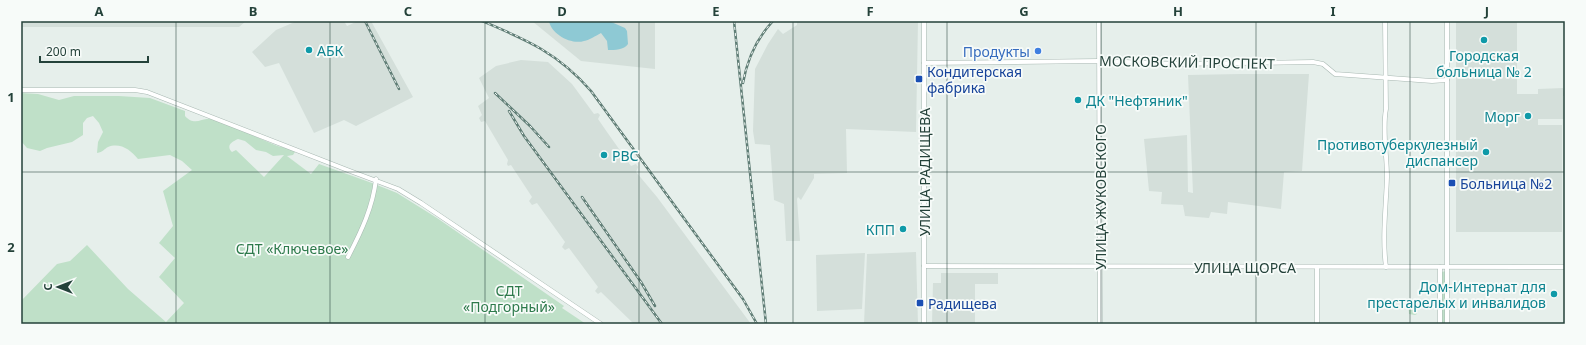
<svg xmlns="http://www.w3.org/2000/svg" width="1586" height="345" viewBox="0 0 1586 345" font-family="'Noto Sans',sans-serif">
<rect width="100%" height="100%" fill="#e6efeb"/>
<!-- built -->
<g fill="#d4dfda">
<path d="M21 21H246L239 27H21Z"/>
<path d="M297 21H344L347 26 358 21H371L413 97 356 126 344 120 314 133 279 63 265 67 252 52 276 30Z"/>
<path d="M532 21H655V69L581 61Z"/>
<path d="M797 21H918L916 132 846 129 847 173 814 174V178L801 200 798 197 797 199 800 241H786L784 204 774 200 770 145 755 144 753 131 755 69 768 44 778 29 783 34 797 25Z"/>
<path d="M1456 21H1517V94H1538V89L1563 88 1564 93 1565 21V96H1563L1564 119H1538V125H1562V232H1456Z"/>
<path d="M521 60 548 62 572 84 594 114 598 113 600 115 598 119 607 132 631 166 636 164 638 167 636 172 657 197 751 324H634L601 292 598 294 595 291 598 287 569 248 565 250 562 247 565 242 537 203 532 205 529 201 532 197 511 165 508 166 507 164 508 160 485 121 481 122 479 118 482 115 478 106 489 98 479 78 496 66Z"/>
<path d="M1240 74H1309L1302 171 1284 172 1281 209 1228 202 1227 214 1211 212 1209 218 1185 216 1183 205 1161 204 1162 192 1149 191 1144 139 1187 135 1188 192 1193 193 1188 75Z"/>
<path d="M916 252 918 324H864L867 254Z"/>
<path d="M865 253 862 309 817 311 816 255Z"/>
<path d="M941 273H998V284H975V324H932L933 283H941Z"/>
</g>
<!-- green -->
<g fill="#bfe0c8" fill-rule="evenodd">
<path d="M21 93 38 94 59 100 74 96H119L150 98 185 111V116C195 127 202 117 211 119 233 125 253 136 275 145 282 148 289 147 295 152L293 155 287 156 311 174 319 164 372 183 397 193 437 218 564 306 562 308 586 324H21V301L57 264 70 261 87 245 128 289 166 322 184 303 159 277 175 258 159 243 173 226 163 191 192 170 182 161 170 155 138 159C131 150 120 142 108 147 104 149 103 152 97 153L98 142 103 132 99 123 93 116 87 118 83 123V135L72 142 47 148 40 151 27 148 21 141ZM238 139 245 141 256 150 266 152 273 156 284 155 264 177 236 150 232 152C226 146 231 142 238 139Z"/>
<path d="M1446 271V324H1442V272Z"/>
<path d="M1410 299 1417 300V314L1415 315 1409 314 1408 300Z"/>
</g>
<!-- water -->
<path fill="#8ec9d4" d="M549 21H609L625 28 627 31 628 44C624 50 615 50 608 50L607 41 601 33C595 36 590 40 584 41 571 45 551 34 549 21Z"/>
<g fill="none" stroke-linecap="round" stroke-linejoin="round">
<!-- minor casing -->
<g stroke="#a8b8b2" stroke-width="5">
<g id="minor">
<path d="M924 21V324"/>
<path d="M1099 21 1100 324"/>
<path d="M1385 21 1386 109C1382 130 1387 155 1387 177 1386 207 1382 237 1386 267"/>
<path d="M924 63 1099 61 1178 64 1313 62 1323 64 1335 74 1432 81 1447 80"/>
<path d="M21 90H135L147 92 350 171 398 189 421 203 601 324"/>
<path d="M348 257C361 232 373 207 376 179"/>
<path d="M924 266 1565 267"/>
<path d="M1317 267V324"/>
<path d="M1440 267V324"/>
<path d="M1447 324V21"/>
</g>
</g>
<!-- minor -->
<use href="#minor" stroke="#fff" stroke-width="4"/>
<!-- rail casing -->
<g stroke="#5f7d75" stroke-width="2.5">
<g id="rail">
<path d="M365 21 399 89"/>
<path d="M482 21C527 40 558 53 591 91L743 299 757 324"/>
<path d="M734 21 766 324"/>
<path d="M743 83C747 60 757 38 773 21"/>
<path d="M495 93 530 126 549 147"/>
<path d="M509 111 524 136 662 324"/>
<path d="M582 197 641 282 655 306"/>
</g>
</g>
<!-- rail -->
<use href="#rail" stroke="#f7fbf9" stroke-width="1" stroke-dasharray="3" stroke-linecap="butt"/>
</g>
<!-- grid -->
<path fill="none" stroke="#24423a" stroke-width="1" stroke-opacity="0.55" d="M176 21V324M330 21V324M485 21V324M639 21V324M793 21V324M947 21V324M1101 21V324M1256 21V324M1410 21V324M21 172H1565"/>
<!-- markers -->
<g fill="#0f9aa8" stroke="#f7fbf9" stroke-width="1.5">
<circle cx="1484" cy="40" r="4"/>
<circle cx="309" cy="50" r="4"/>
<circle cx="1078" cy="100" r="4"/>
<circle cx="1528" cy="116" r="4"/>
<circle cx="1486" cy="152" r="4"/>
<circle cx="604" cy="155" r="4"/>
<circle cx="903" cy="229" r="4"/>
<circle cx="1554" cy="294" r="4"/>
</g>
<circle fill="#3f7fe0" stroke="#f7fbf9" stroke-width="1.5" cx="1038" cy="51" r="4"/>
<g fill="#1a4fb4" stroke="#f7fbf9" stroke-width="1.5">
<rect x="915" y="75" width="8" height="8" rx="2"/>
<rect x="1448" y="179" width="8" height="8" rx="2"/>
<rect x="916" y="299" width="8" height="8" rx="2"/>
</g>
<g text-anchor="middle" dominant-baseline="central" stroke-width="3.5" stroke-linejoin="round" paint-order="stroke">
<!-- culture labels -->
<g font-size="14" fill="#0d838f" stroke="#f7fbf9" text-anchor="end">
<text x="317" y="50" text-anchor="start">АБК</text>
<text x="1484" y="55" text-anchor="middle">Городская<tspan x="1484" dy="16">больница № 2</tspan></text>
<text x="1086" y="100" text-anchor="start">ДК "Нефтяник"</text>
<text x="1520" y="116">Морг</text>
<text x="1478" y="144">Противотуберкулезный<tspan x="1478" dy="16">диспансер</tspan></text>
<text x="612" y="155" text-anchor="start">РВС</text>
<text x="895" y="229">КПП</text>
<text x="1546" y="286">Дом-Интернат для<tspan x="1546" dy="16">престарелых и инвалидов</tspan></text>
</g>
<!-- shop labels -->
<g font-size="14" fill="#366cbe" stroke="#f7fbf9" text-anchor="end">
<text x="1030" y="51">Продукты</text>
</g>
<!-- street labels -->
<g font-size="14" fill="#24423a" stroke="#f7fbf9">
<text transform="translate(1187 62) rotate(1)">МОСКОВСКИЙ ПРОСПЕКТ</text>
<text transform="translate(924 172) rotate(-90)">УЛИЦА РАДИЩЕВА</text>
<text transform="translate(1100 197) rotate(-90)">УЛИЦА ЖУКОВСКОГО</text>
<text x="1245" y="267">УЛИЦА ЩОРСА</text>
</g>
<!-- transit labels -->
<g font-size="14" fill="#164399" stroke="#f7fbf9" text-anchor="start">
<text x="927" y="71">Кондитерская<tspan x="927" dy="16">фабрика</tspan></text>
<text x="1460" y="183">Больница №2</text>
<text x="928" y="303">Радищева</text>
</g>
<!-- park labels -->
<g font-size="14" fill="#2d7a4b" stroke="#f7fbf9">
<text x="292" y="248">СДТ «Ключевое»</text>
<text x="509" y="290">СДТ<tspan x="509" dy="16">«Подгорный»</tspan></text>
</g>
</g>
<!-- border -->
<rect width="1586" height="345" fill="none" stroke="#f7fbf9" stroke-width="44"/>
<!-- north arrow -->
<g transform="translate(58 287) rotate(270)" stroke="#f7fbf9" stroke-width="3" paint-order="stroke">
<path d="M0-3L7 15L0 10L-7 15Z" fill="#24423a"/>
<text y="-6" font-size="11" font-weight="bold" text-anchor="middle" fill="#24423a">С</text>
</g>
<!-- scale -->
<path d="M40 56v6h108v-6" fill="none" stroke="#24423a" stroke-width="2"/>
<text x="46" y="56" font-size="12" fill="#24423a" stroke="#f7fbf9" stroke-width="3" paint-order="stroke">200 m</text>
<rect x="22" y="22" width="1542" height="301" fill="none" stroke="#24423a" stroke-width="1.5"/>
<g font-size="13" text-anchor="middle" font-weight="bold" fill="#24423a">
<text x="99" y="16">A</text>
<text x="253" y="16">B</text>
<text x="408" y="16">C</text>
<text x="562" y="16">D</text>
<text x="716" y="16">E</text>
<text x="870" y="16">F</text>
<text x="1024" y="16">G</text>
<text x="1178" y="16">H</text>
<text x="1333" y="16">I</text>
<text x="1487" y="16">J</text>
<text x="11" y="102">1</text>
<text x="11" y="252">2</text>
</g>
</svg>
